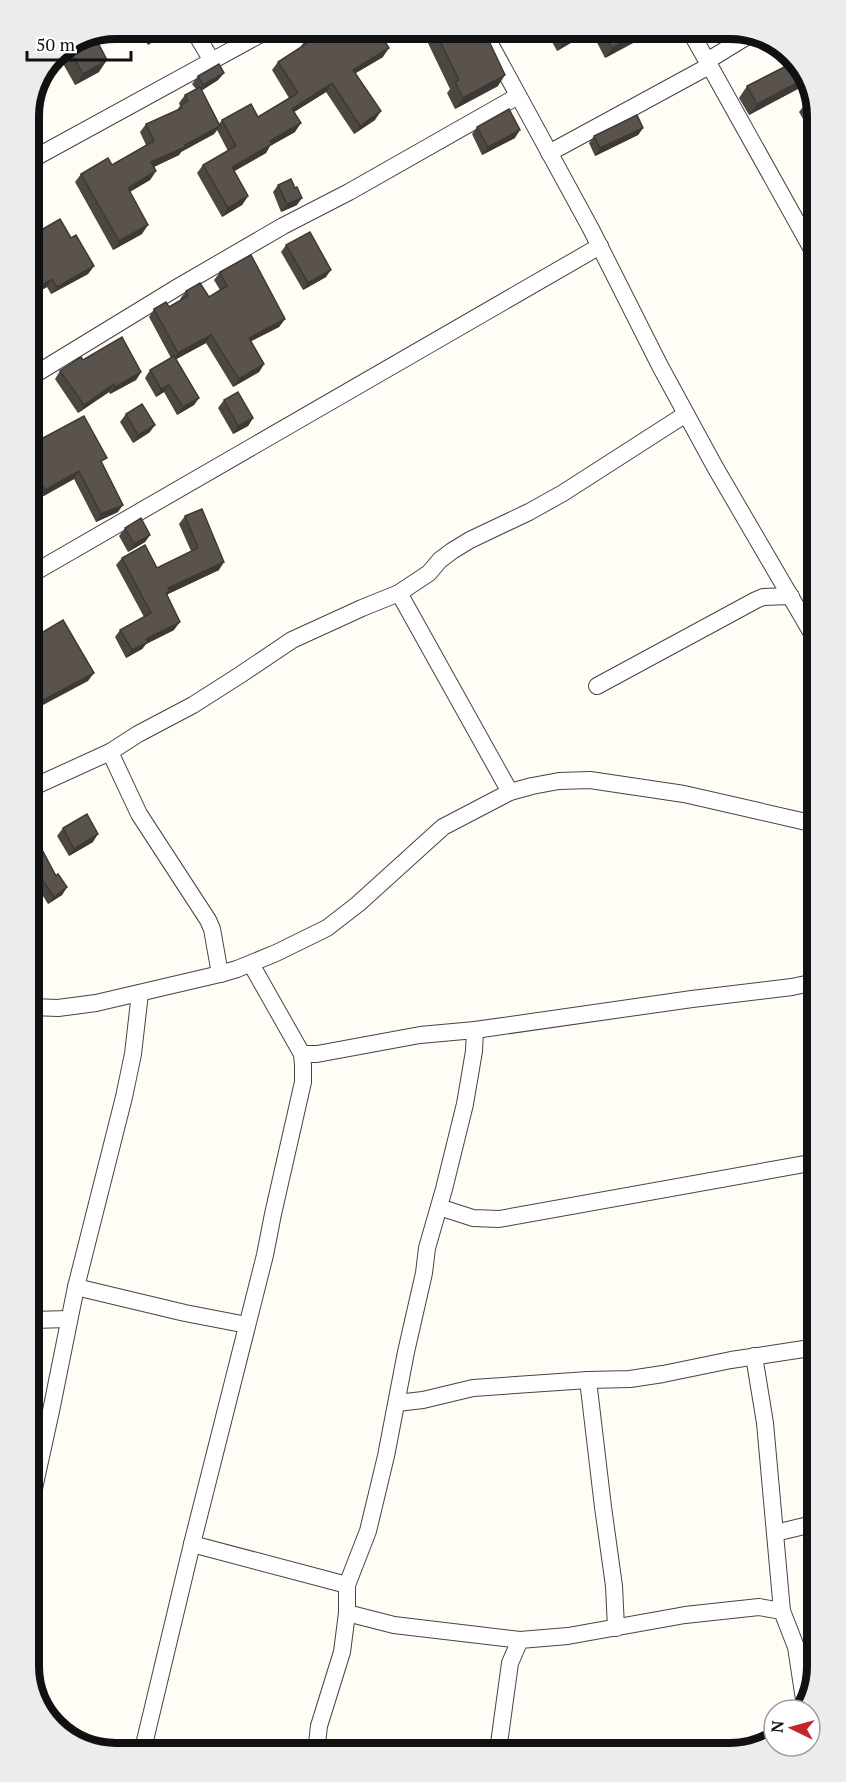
<svg xmlns="http://www.w3.org/2000/svg" width="846" height="1782" viewBox="0 0 846 1782" font-family="'PT Serif',serif">
<rect width="100%" height="100%" fill="#fffdf5"/>
<g fill="none" stroke-linecap="round" stroke-linejoin="round">
<!-- minor casing -->
<g stroke="#444" stroke-width="18">
<g id="minor">
<path d="M193 29 212 61"/>
<path d="M482 29 591 229 660 366 715 467 814 637"/>
<path d="M689 29 707 61"/>
<path d="M751 34 707 61 813 251"/>
<path d="M549 153 709 66"/>
<path d="M29 161 270 29"/>
<path d="M29 378 178 287 283 226 349 192 518 96"/>
<path d="M30 575 600 246"/>
<path d="M399 593 510 792"/>
<path d="M597 686 756 600 763 597 791 596"/>
<path d="M110 752 139 814 208 920 212 929 220 974"/>
<path d="M31 788 110 752 138 734 193 705 240 675 292 640 362 608 399 593 429 573 440 560 452 551 470 540 529 512 563 493 686 414"/>
<path d="M31 1007 58 1008 96 1003 220 974 237 969 276 953 327 928 358 904 443 827 510 792 532 786 559 781 590 780 684 794 815 824"/>
<path d="M475 1030 692 999 792 987 815 982"/>
<path d="M302 1054H317L420 1035 475 1030 474 1051 465 1104 444 1189 427 1248 424 1273 406 1352 386 1456 368 1531 347 1585V1613L342 1652 319 1726 316 1752"/>
<path d="M439 1207 473 1218 499 1219 816 1162"/>
<path d="M76 1287 185 1313 247 1325"/>
<path d="M32 1320 69 1319"/>
<path d="M754 1356 765 1423 782 1611"/>
<path d="M588 1380 603 1507 614 1586 616 1628"/>
<path d="M397 1403 423 1400 473 1388 588 1380 630 1379 663 1374 731 1360 817 1347"/>
<path d="M33 1493 51 1411 76 1287 124 1097 133 1054 140 993"/>
<path d="M775 1533 817 1523"/>
<path d="M192 1544 347 1585"/>
<path d="M347 1613 394 1625 520 1640"/>
<path d="M498 1751 510 1663 520 1640 568 1636 685 1615 759 1607 782 1611 796 1647 805 1706"/>
<path d="M142 1753 192 1544 265 1255 273 1214 303 1082V1066L302 1054 251 964"/>
</g>
</g>
<!-- minor -->
<use href="#minor" stroke="#fff" stroke-width="16"/>
</g>
<!-- wall -->
<g fill="#4d4742">
<path d="M138 29H172L148 45Z"/>
<path d="M433 29H478L498 86 455 109 447 93 450 89 426 39Z"/>
<path d="M545 29H659L605 58 591 31 557 51Z"/>
<path d="M95 37 99 72 75 85 57 53Z"/>
<path d="M307 38 383 57 356 73 375 120 354 134 326 92 294 112 295 132 270 146 266 153 234 171 248 196 242 205 222 217 197 173 203 165 228 151 217 130 214 134 181 152 179 155 154 167 156 171 150 180 130 192 142 234 113 250 75 182 81 174 112 165 146 145 140 132 146 124 177 110 180 106 179 103 185 95 196 89 192 84 198 76 224 73 218 80 202 90 219 124 222 120 258 117 289 98 272 70 278 62 301 47V46Z"/>
<path d="M794 62 809 83 749 115 739 98 747 86Z"/>
<path d="M813 99V136L799 112 806 103Z"/>
<path d="M477 127 515 138 482 155 472 134Z"/>
<path d="M643 128 638 135 595 156 589 143 594 136Z"/>
<path d="M278 185 297 205 281 212 273 192Z"/>
<path d="M29 237 71 238 94 266 88 274 51 294 47 287 29 297Z"/>
<path d="M286 245 326 277 303 290 281 252Z"/>
<path d="M220 272 285 319 279 327 251 341 264 364 259 372 233 387 206 343 176 359 199 398 194 405 177 415 164 392 156 397 145 378 150 370 171 358 149 317 154 309 169 307 181 300 180 299 186 291 209 297 220 290 214 280Z"/>
<path d="M83 360 141 372 136 380 110 394 109 392 78 413 55 379 60 371Z"/>
<path d="M224 400 253 418 248 426 233 434 218 408Z"/>
<path d="M126 414 150 432 133 443 120 422Z"/>
<path d="M30 445 102 464 118 512 96 522 74 479 40 498 30 479Z"/>
<path d="M185 516 219 570 168 594 167 595 174 630 146 644 142 649 126 658 115 637 120 630 144 617 116 565 122 558 157 568 191 551 179 524Z"/>
<path d="M125 528 150 535 145 542 128 552 119 536Z"/>
<path d="M63 828 93 842 69 856 57 836Z"/>
<path d="M31 846 67 887 62 895 48 904 38 888 34 891 31 885Z"/>
</g>
<!-- shaded-wall -->
<g fill="#3f3936">
<path d="M163 29H172L148 45 156 33Z"/>
<path d="M585 29H592L591 31 557 51 565 40Z"/>
<path d="M647 29H659L605 58 612 48Z"/>
<path d="M389 48 383 57 347 78 353 70Z"/>
<path d="M107 60 99 72 75 85 83 74Z"/>
<path d="M224 73 218 80 198 93 203 85Z"/>
<path d="M505 75 498 86 455 109 463 98Z"/>
<path d="M806 78 809 83 749 115 757 104Z"/>
<path d="M332 83 326 92 286 117 292 109Z"/>
<path d="M39 96 31 107H30L34 98Z"/>
<path d="M381 111 375 120 354 134 360 126Z"/>
<path d="M301 123 295 132 270 146 266 153 226 176 232 167 270 141Z"/>
<path d="M220 126 214 134 181 152 179 155 145 171 151 162Z"/>
<path d="M643 128 638 135 595 156 600 148Z"/>
<path d="M520 130 515 138 482 155 488 147Z"/>
<path d="M156 171 150 180 122 196 128 188Z"/>
<path d="M248 196 242 205 222 217 228 208Z"/>
<path d="M302 198 297 205 281 212 287 204Z"/>
<path d="M148 225 142 234 113 250 119 241Z"/>
<path d="M94 266 88 274 51 294 57 287Z"/>
<path d="M331 270 326 277 303 290 308 283Z"/>
<path d="M52 279 47 287 29 297V293Z"/>
<path d="M285 319 279 327 244 345 249 338Z"/>
<path d="M211 335 206 343 173 361 178 353Z"/>
<path d="M264 364 259 372 233 387 239 379Z"/>
<path d="M141 372 136 380 110 394 115 387Z"/>
<path d="M114 384 109 392 78 413 84 405Z"/>
<path d="M169 385 164 392 156 397 161 389Z"/>
<path d="M199 398 194 405 177 415 183 407Z"/>
<path d="M253 418 248 426 233 434 238 426Z"/>
<path d="M155 425 150 432 133 443 138 435Z"/>
<path d="M79 471 74 479 40 498 45 490Z"/>
<path d="M123 505 118 512 96 522 101 514Z"/>
<path d="M150 535 145 542 128 552 134 544Z"/>
<path d="M224 562 219 570 168 594 164 599 160 601 168 588Z"/>
<path d="M180 622 174 630 146 644 142 649 126 658 132 650 146 639Z"/>
<path d="M94 673 88 681 30 712V707Z"/>
<path d="M98 834 93 842 69 856 74 849Z"/>
<path d="M43 881 38 888 34 891 39 883Z"/>
<path d="M67 887 62 895 48 904 54 897Z"/>
</g>
<!-- building -->
<g fill="#5a524d" stroke="#3f3936" stroke-width="1.5">
<path d="M153 29H163L156 33Z"/>
<path d="M324 29H377L389 48 353 70 381 111 360 126 332 83 292 109 301 123 270 141 272 144 232 167 248 196 228 208 203 165 236 146 222 120 251 104 258 117 298 93 278 62 309 42 307 38Z"/>
<path d="M434 29H478L484 41 488 39 505 75 463 98 455 82 459 80Z"/>
<path d="M558 29H585L565 40Z"/>
<path d="M602 29H647L612 48Z"/>
<path d="M95 37 107 60 83 74 69 48Z"/>
<path d="M794 62 806 78 757 104 747 86Z"/>
<path d="M219 64 224 73 203 85 198 76Z"/>
<path d="M200 87 220 126 185 145V147L151 162 156 171 128 188 148 225 119 241 81 174 108 158 112 165 154 141 146 124 182 108 181 105 188 101 185 95Z"/>
<path d="M813 99V115L806 103Z"/>
<path d="M509 109 520 130 488 147 477 127Z"/>
<path d="M637 115 643 128 600 148 594 136Z"/>
<path d="M291 179 295 188 297 187 302 198 287 204 278 185Z"/>
<path d="M60 219 71 238 76 235 94 266 57 287 52 279 29 293V237Z"/>
<path d="M310 232 331 270 308 283 286 245Z"/>
<path d="M251 255 285 319 249 338 264 364 239 379 211 335 178 353 154 309 166 302 169 307 188 296 186 291 200 283 209 297 227 286 220 272Z"/>
<path d="M122 337 141 372 115 387 114 384 84 405 60 371 81 357 83 360Z"/>
<path d="M174 356 199 398 183 407 169 385 161 389 150 370Z"/>
<path d="M238 392 253 418 238 426 224 400Z"/>
<path d="M142 404 155 425 138 435 126 414Z"/>
<path d="M84 416 107 458 101 461 123 505 101 514 79 471 45 490 31 464 30 465V445Z"/>
<path d="M202 509 224 562 168 588 170 591 166 593 180 622 146 639 148 642 132 650 120 630 151 613 122 558 145 545 157 568 198 548 185 516Z"/>
<path d="M141 518 150 535 134 544 125 528Z"/>
<path d="M63 620 94 673 30 707V633L33 638Z"/>
<path d="M31 795 34 802 31 804Z"/>
<path d="M87 814 98 834 74 849 63 828Z"/>
<path d="M38 842 56 876 58 874 67 887 54 897 43 881 39 883 31 868V846Z"/>
<path d="M31 924 33 937H31Z"/>
</g>
<!-- crop -->
<path d="M0 0H846V1782H0ZM116 39H730A77 77 0 0 1 807 116V1666A77 77 0 0 1 730 1743H116A77 77 0 0 1 39 1666V116A77 77 0 0 1 116 39Z" fill="#ececec" fill-rule="evenodd"/>
<path fill="none" stroke="#111" stroke-width="8" d="M116 39H730A77 77 0 0 1 807 116V1666A77 77 0 0 1 730 1743H116A77 77 0 0 1 39 1666V116A77 77 0 0 1 116 39Z"/>
<!-- north arrow -->
<g transform="translate(792 1728) rotate(275)"><circle r="28" fill="#ffffff" stroke="#a0a0a0" stroke-width="1.5"/>
<path d="M0-4.5L10 22L0 15L-10 22Z" fill="#c4262e"/>
<text y="-9" font-size="16" font-weight="bold" text-anchor="middle" fill="#111111">N</text>
</g>
<!-- scale -->
<path d="M27 51v9h104v-9" fill="none" stroke="#111111" stroke-width="3"/>
<text x="36" y="51" font-size="18" fill="#111111" stroke="#ffffff" stroke-width="4.5" paint-order="stroke">50 m</text>
</svg>
